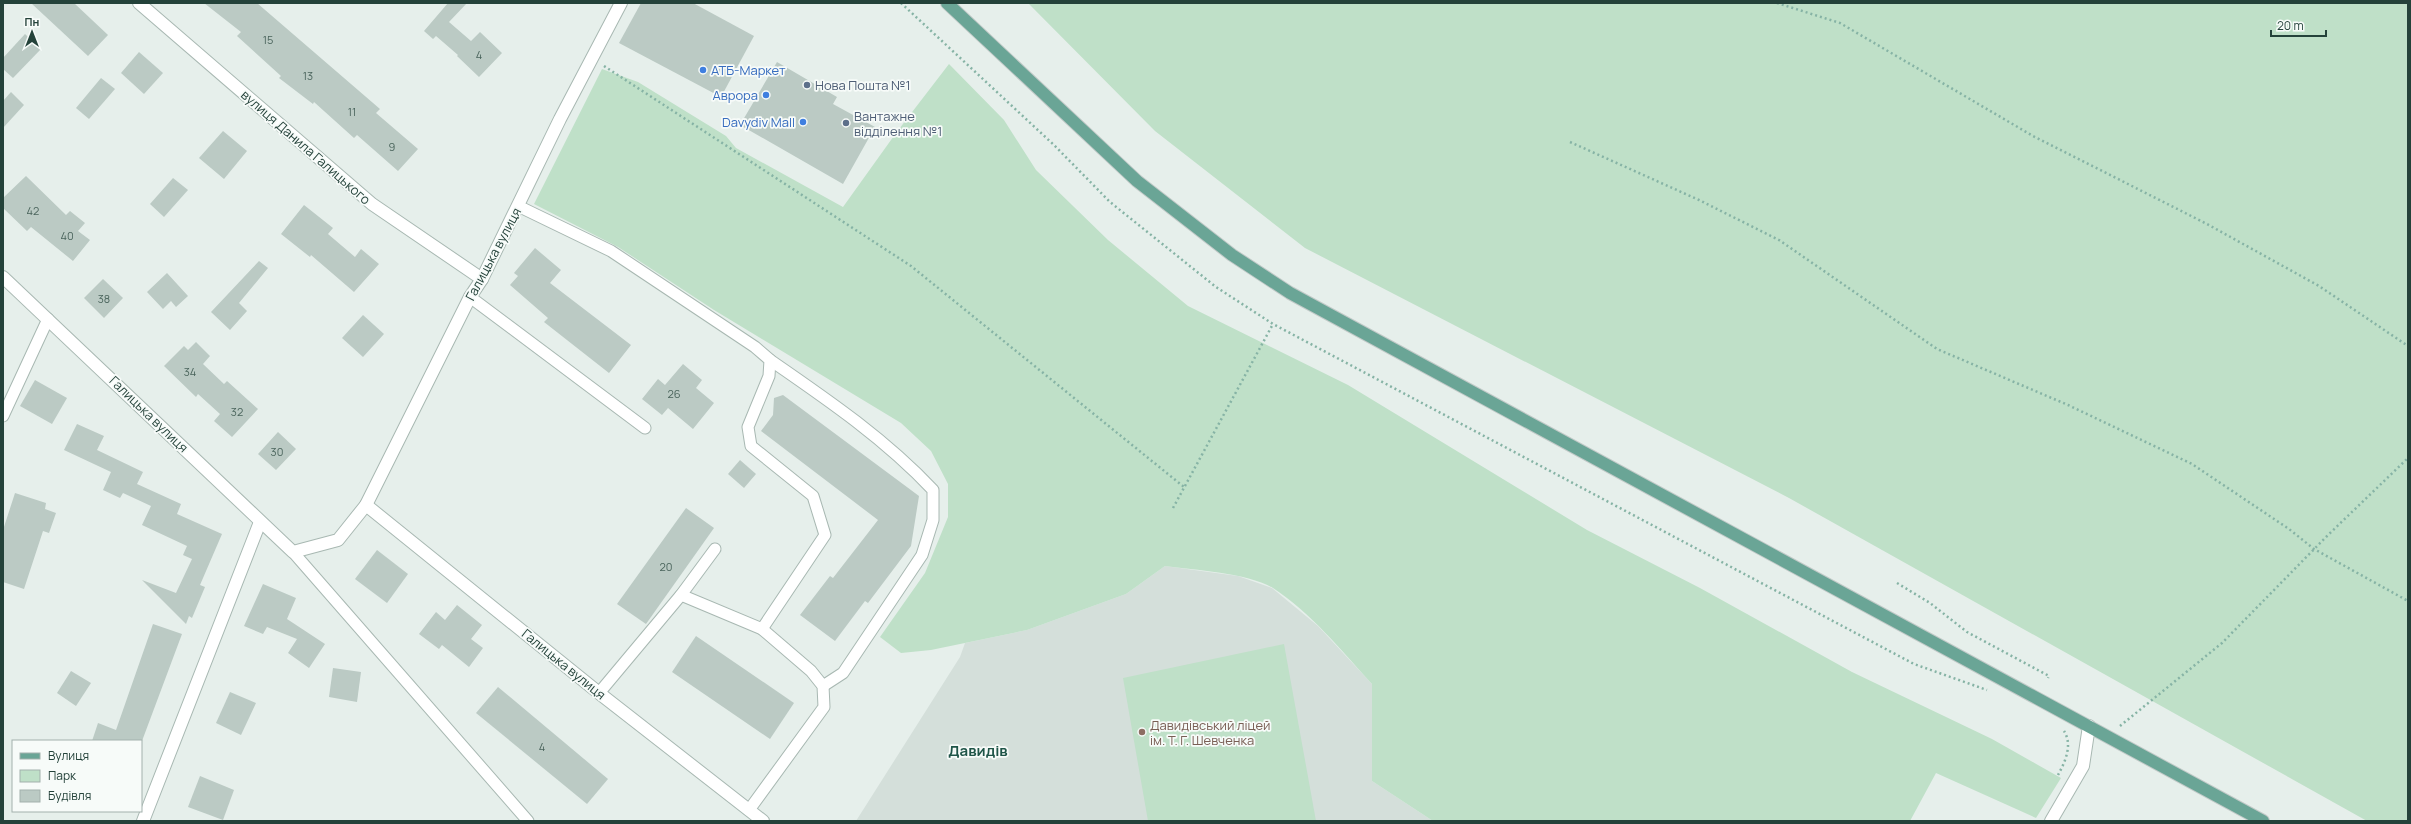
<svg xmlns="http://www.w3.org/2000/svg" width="2411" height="824" viewBox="0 0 2411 824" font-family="Manrope,sans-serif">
<rect width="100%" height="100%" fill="#e6efeb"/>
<!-- built -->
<path fill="#d4dfda" d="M1165 566 1238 576 1272 588 1318 626 1372 684V781L1433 821H856L960 657 965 643 1027 630 1126 594Z"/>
<!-- green -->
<g fill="#bfe0c8">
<path d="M1028 3H2408V821H2367L1789 498 1305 248 1155 131Z"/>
<path d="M949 64 1004 120 1036 170 1108 240 1188 306 1348 385 1587 530 1700 588 1852 672 1992 739 2061 778 2036 818 1936 773 1910 821H1433L1372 781V684C1342 651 1310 612 1273 588 1248 573 1195 570 1165 566L1126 594 1027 630 931 650 901 653 880 637 925 573 948 517V484L931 451 901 423 714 310 618 247 534 204 602 69 638 82 726 136 736 148 843 207 896 133Z"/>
<path d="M1284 644 1316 821H1148L1123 678Z"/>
</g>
<!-- building -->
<g fill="#bbcac4">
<path d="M31 3H74L108 35 88 56Z"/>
<path d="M204 3H257L380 109 376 113 418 149 398 171 357 135 354 138 314 102 313 104 279 78 281 76 237 36 241 32Z"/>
<path d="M448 3H467L449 22 471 41 480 32 502 53 479 77 457 56 458 55 436 36 433 39 424 31Z"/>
<path d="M641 3H693L754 36 721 97 619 43Z"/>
<path d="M25 34 41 49 13 78 3 69V58Z"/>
<path d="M139 52 163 73 144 94 121 73Z"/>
<path d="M777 62 837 97 833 104 875 127 843 184 740 125Z"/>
<path d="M101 78 115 89 89 119 76 108Z"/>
<path d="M11 92 24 105 3 128V101Z"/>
<path d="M223 131 247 151 224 179 199 158Z"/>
<path d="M26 176 66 215 70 211 85 223 78 231 90 240 73 261 31 227 27 231 3 208V198Z"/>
<path d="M173 178 188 190 164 217 150 204Z"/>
<path d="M304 205 333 228 328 234 355 257 361 249 379 264 354 292 311 255 310 257 281 234Z"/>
<path d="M535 248 561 270 550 283 631 345 609 373 544 322 548 318 510 285 518 276 514 273Z"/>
<path d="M259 261 268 268 239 303 247 311 230 330 211 312Z"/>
<path d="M167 273 188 296 176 307 171 301 163 309 147 292Z"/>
<path d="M103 279 123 298 104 318 84 298Z"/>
<path d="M363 315 384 334 363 357 342 338Z"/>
<path d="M196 342 210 356 203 364 224 384 227 381 258 409 232 437 214 421 220 414 198 394 196 397 164 366 184 346 188 350Z"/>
<path d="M683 364 702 380 696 388 714 403 693 429 668 408 662 415 642 399 658 379 665 385Z"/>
<path d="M35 380 67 398 52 424 20 406Z"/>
<path d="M783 395 919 496 911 546 868 603 865 601 835 641 800 615 830 576 833 578 878 520 761 431 773 415 774 398Z"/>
<path d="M77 424 104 436 97 450 143 472 137 484 181 504 177 514 222 534 200 585 205 587 192 618 189 616 186 624 142 580 176 593 192 559 183 555 187 546 142 525 151 506 123 493 120 498 103 490 111 472 64 450Z"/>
<path d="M278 432 296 449 276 470 258 454Z"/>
<path d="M740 460 756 474 744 488 728 474Z"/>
<path d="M15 493 46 503 45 509 56 513 49 533 43 531 24 589 3 582V530Z"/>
<path d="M686 508 714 528 646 624 617 604Z"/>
<path d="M377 550 408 574 387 603 355 579Z"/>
<path d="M263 584 296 598 287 619 325 644 309 668 288 653 297 639 267 627 263 634 244 626Z"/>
<path d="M457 605 482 625 471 639 483 648 469 667 442 645 439 649 419 634 436 612 445 620Z"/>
<path d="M153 624 182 634 142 741H92L98 723 116 730Z"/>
<path d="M696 636 794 703 770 739 672 672Z"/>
<path d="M333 668 361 672 357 702 329 697Z"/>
<path d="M71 671 91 683 76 706 57 693Z"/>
<path d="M498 687 608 779 587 804 476 713Z"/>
<path d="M230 692 256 703 241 735 216 723Z"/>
<path d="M200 776 234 790 223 820 188 807Z"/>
</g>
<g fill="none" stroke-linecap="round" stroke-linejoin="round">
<!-- service casing -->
<g stroke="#a8b8b2" stroke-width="13">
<g id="service">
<path d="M518 206 611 251 755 347 770 360 769 376 748 427 751 446 813 496 825 535 762 629"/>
<path d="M470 297 645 428"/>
<path d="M770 360C828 400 885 439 933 490V520L922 555 843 673 823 686"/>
<path d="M3 416 48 319"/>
<path d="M293 552 528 821"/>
<path d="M681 595 762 629 811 671 823 686 824 707 749 810"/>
<path d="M599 693 681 595 715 549"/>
</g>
</g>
<!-- minor casing -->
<g stroke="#a8b8b2" stroke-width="14">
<g id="minor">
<path d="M139 3 372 204 482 279"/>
<path d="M3 277 293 552 338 540 366 505 470 297 482 279 560 119 621 3"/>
<path d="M366 505 599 693 763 821"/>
<path d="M143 821 260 522"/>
<path d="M2051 821 2083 766 2089 726"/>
</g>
</g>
<!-- primary casing -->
<g stroke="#c2cac8" stroke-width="14">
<path id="primary" d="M947 3 1137 181 1232 255 1290 293 2263 821"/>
</g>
<!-- path -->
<g stroke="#86b3a5" stroke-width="2.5" stroke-dasharray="2 3" stroke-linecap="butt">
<path d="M901 3 1054 145 1110 202 1216 287 1273 324 1914 664 1987 690"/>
<path d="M1777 3 1840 23 2033 136 2207 224 2319 286 2408 346"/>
<path d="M604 66 911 266 1184 487"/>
<path d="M1570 142 1699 200 1779 240 1937 349 2068 405 2192 464 2289 529 2314 549 2408 601"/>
<path d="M1173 508 1273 324"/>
<path d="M1897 583 1930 603 1967 632 2049 676 2048 678"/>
<path d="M2120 726 2222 643 2327 536 2408 458"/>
<path d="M2058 775C2065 762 2073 745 2064 731"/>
</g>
<!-- service -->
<use href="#service" stroke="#fff" stroke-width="11"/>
<!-- minor -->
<use href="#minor" stroke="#fff" stroke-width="12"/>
<!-- primary -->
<use href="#primary" stroke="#6aa596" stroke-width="12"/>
</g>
<!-- markers -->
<g fill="#3f7fe0" stroke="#f7fbf9" stroke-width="1.5">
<circle cx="703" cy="70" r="4"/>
<circle cx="766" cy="95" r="4"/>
<circle cx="803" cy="122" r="4"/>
</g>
<g fill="#5c6f8a" stroke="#f7fbf9" stroke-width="1.5">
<circle cx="807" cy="85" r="4"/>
<circle cx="846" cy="123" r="4"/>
</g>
<circle fill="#8d6e63" stroke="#f7fbf9" stroke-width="1.5" cx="1142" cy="732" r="4"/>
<g text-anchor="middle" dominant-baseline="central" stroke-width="3.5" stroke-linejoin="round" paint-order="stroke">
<!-- number labels -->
<g font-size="11" fill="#4a645c">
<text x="268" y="39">15</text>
<text x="479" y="54">4</text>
<text x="308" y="75">13</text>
<text x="352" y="111">11</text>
<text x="392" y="146">9</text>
<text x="33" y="210">42</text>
<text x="67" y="235">40</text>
<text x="104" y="298">38</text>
<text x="190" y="371">34</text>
<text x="674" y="393">26</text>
<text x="237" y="411">32</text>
<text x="277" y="451">30</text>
<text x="666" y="566">20</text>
<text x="542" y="746">4</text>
</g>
<!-- shop labels -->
<g font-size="13" fill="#366cbe" stroke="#f7fbf9" text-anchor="end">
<text x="711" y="70" text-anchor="start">АТБ-Маркет</text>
<text x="758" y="95">Аврора</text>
<text x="795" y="122">Davydiv Mall</text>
</g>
<!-- service labels -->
<g font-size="13" fill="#4e5e75" stroke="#f7fbf9" text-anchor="start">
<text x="815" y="85">Нова Пошта №1</text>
<text x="854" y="116">Вантажне<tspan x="854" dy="15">відділення №1</tspan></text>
</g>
<!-- street labels -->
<g font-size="13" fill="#24423a" stroke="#f7fbf9">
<text transform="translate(306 147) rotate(41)">вулиця Данила Галицького</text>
<text transform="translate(493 254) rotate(-62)">Галицька вулиця</text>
<text transform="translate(149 414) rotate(44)">Галицька вулиця</text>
<text transform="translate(564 664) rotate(39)">Галицька вулиця</text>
</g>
<!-- education labels -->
<g font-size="13" fill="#785e54" stroke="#f7fbf9" text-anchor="start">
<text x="1150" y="725">Давидівський ліцей<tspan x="1150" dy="15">ім. Т. Г. Шевченка</tspan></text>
</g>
<!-- quarter labels -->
<g font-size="15" font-weight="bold" fill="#1f5548" stroke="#f7fbf9">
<text x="978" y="750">Давидів</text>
</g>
</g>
<!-- border -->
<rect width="2411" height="824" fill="none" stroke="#24423a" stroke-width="8"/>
<!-- legend -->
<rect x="12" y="740" width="130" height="72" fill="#f7fbf9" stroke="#a3b1ad"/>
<rect x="20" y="753" width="20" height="6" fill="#6aa596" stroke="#a3b1ad"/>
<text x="48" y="760" font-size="12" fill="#24423a">Вулиця</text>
<rect x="20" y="770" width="20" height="12" fill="#bfe0c8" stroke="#a3b1ad"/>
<text x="48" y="780" font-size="12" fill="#24423a">Парк</text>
<rect x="20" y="790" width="20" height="12" fill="#bbcac4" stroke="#a3b1ad"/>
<text x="48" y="800" font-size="12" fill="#24423a">Будівля</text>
<!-- north arrow -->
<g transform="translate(32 32)" stroke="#f7fbf9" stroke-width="3" paint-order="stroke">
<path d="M0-3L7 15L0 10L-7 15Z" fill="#24423a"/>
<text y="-6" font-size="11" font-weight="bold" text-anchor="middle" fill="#24423a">Пн</text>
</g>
<!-- scale -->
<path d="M2271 30v6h55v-6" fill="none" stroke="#24423a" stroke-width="2"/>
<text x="2277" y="30" font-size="12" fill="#24423a" stroke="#f7fbf9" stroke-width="3" paint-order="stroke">20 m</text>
</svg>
